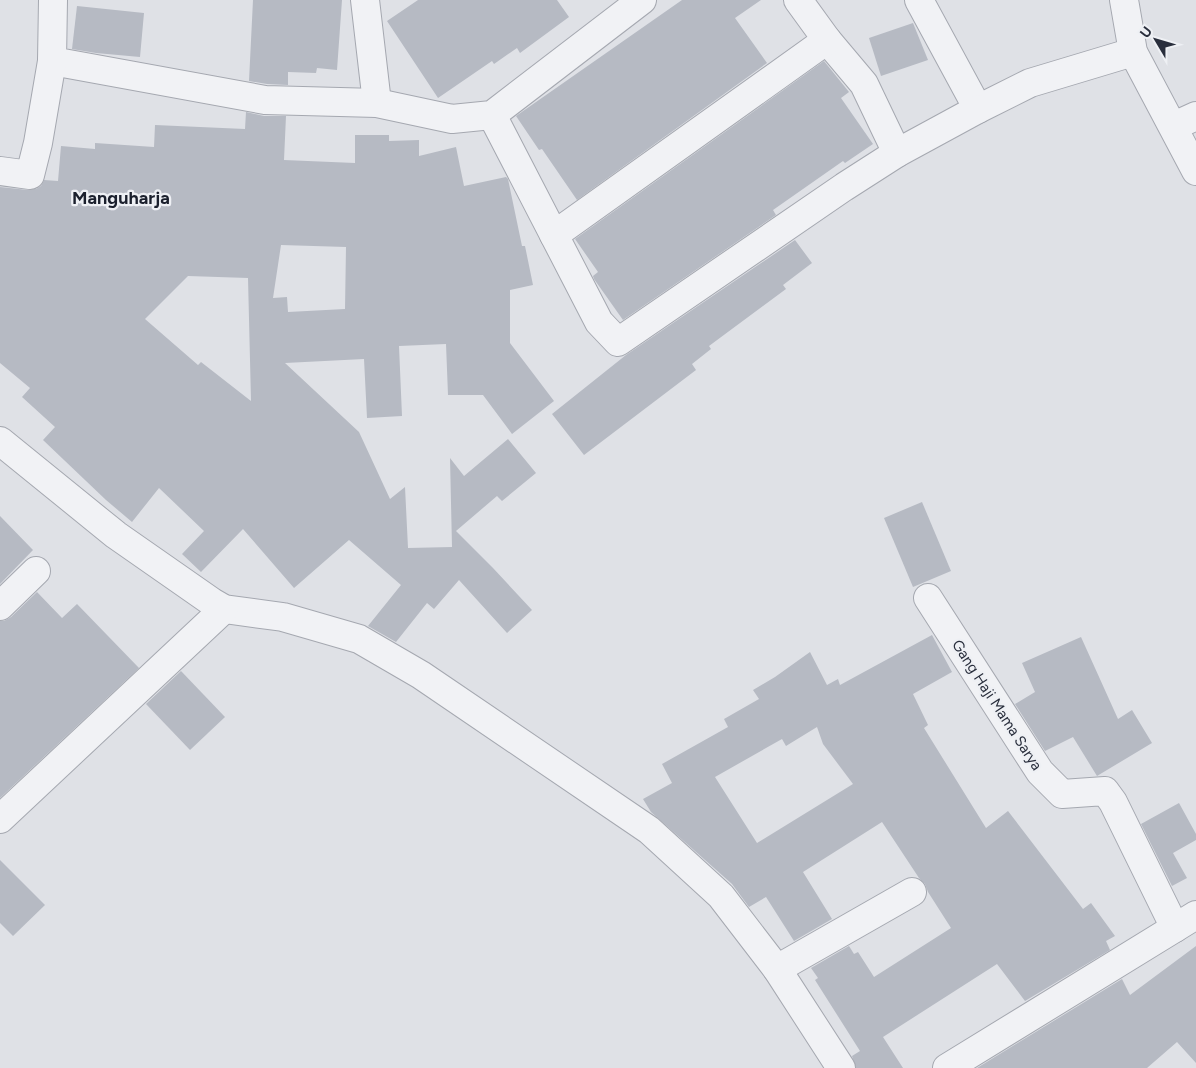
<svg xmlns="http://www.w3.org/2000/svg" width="1196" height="1068" viewBox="0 0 1196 1068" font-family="Figtree,sans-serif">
<rect width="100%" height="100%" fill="#dfe1e6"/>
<!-- building -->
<g fill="#b6bac3" fill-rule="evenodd">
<path d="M253 0H342L337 70 317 68 316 73 288 72V85L267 84 249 81Z"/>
<path d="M418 0H557L569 17 520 53 517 48 494 64 492 61 438 98 387 21Z"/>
<path d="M682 0H761L735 18 767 63 577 200 542 149 539 150 516 116Z"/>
<path d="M77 6 144 13 140 57 96 53 72 49Z"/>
<path d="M913 23 928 60 881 76 869 38Z"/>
<path d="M824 61 849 92 841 98 873 144 845 163 843 161 773 210 776 215 623 320 594 279 593 276 598 272 575 239Z"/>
<path d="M246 112 264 116H286L284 160 355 163V135H389V141L419 140V156L456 147 464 186 506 177 508 179 522 246H525L533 285 510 290V343L554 401 512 434 483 395H448L446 344 399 346 402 416 367 418 364 359 285 363 359 432 390 499 405 487 408 548 452 547 450 458 464 476 508 439 536 473 502 501 497 496 456 531 493 568 532 610 507 633 459 580 434 609 427 603 396 642 368 626 401 585 349 540 294 588 243 529 201 572 182 554 204 531 159 488 132 522 106 500 43 440 55 427 22 397 30 388 0 363V187L28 190 36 189 41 186 44 180 58 181 61 146 95 149V143L154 147 155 125 245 129ZM281 245 346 247 345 309 288 312 287 297 273 298ZM188 276 248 278 251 401 201 362 198 365 145 319Z"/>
<path d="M795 240 812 263 783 285 786 289 709 346 711 349 692 364 696 370 584 455 552 414 626 355Z"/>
<path d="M922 502 951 571 913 587 884 518Z"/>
<path d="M0 516 33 550 0 584Z"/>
<path d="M37 592 62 618 77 604 139 668 0 798V621H4L11 617Z"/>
<path d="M932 635 952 672 913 694 928 725 924 728 986 828 1008 811 1083 909 1091 903 1115 936 1106 941 1110 950 1025 1001 997 964 883 1037 903 1068H856L852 1056 860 1051 815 980 818 978 811 968 849 946 854 954 858 952 874 977 951 928 928 892 925 884 919 878 882 822 803 872 832 919 794 941 766 897 749 907 732 884 651 812 643 799 672 783 662 764 728 727 724 719 759 699 753 690 775 677 810 652 827 685 838 679 840 685ZM817 727 823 744 853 784 757 843 715 777 782 739 786 746Z"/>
<path d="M1081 637 1118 719 1132 710 1152 743 1097 776 1073 737 1045 751 1015 704 1035 692 1022 663Z"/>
<path d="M181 671 225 717 190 750 146 704Z"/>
<path d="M1179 803 1196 834V840L1173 853 1187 878 1172 886 1141 824Z"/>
<path d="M0 860 45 905 13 936 0 923Z"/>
<path d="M1196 946V1063L1177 1042 1147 1068H977L1122 979 1130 995Z"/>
</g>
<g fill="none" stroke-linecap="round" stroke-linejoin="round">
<!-- minor casing -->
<g stroke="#a5a8b0" stroke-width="30">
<g id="minor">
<path d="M53 0 52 61 265 100 377 103 452 119 492 115 642 0"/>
<path d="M365 0 377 103"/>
<path d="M919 0 978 109 1030 83 1133 52"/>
<path d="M1124 0 1133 52 1196 171"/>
<path d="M492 115 599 322 618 342 844 187 897 153 864 84 827 40 798 0"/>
<path d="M1174 126 1196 116"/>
<path d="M897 153 978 109"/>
<path d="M0 171 30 175 38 143 52 61"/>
<path d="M554 235 827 40"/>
<path d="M0 441 116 535 212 602 224 609 283 617 359 639 421 675 649 830 721 896 777 969"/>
<path d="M928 598 1040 772 1062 794 1105 791 1113 802 1175 928"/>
<path d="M0 606 36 571"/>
<path d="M0 819 224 609"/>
<path d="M841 1068 777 969 912 892"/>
<path d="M947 1068 1196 915"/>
</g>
</g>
<!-- minor -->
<use href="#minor" stroke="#f1f2f5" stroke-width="28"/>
</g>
<g text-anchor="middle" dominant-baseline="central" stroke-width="4.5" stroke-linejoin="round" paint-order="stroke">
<!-- street labels -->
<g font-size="15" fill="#292e3c" stroke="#eef0f4">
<text transform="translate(997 705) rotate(57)">Gang Haji Mama Sarya</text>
</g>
<!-- quarter labels -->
<g font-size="18" font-weight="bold" fill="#1b202d" stroke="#eef0f4">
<text x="121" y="198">Manguharja</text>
</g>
</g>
<!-- north arrow -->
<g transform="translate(1156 40) rotate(308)" stroke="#eef0f4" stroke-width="4" paint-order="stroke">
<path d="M0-4L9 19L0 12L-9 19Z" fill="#292e3c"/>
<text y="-8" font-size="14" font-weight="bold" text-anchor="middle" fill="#292e3c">U</text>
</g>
</svg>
